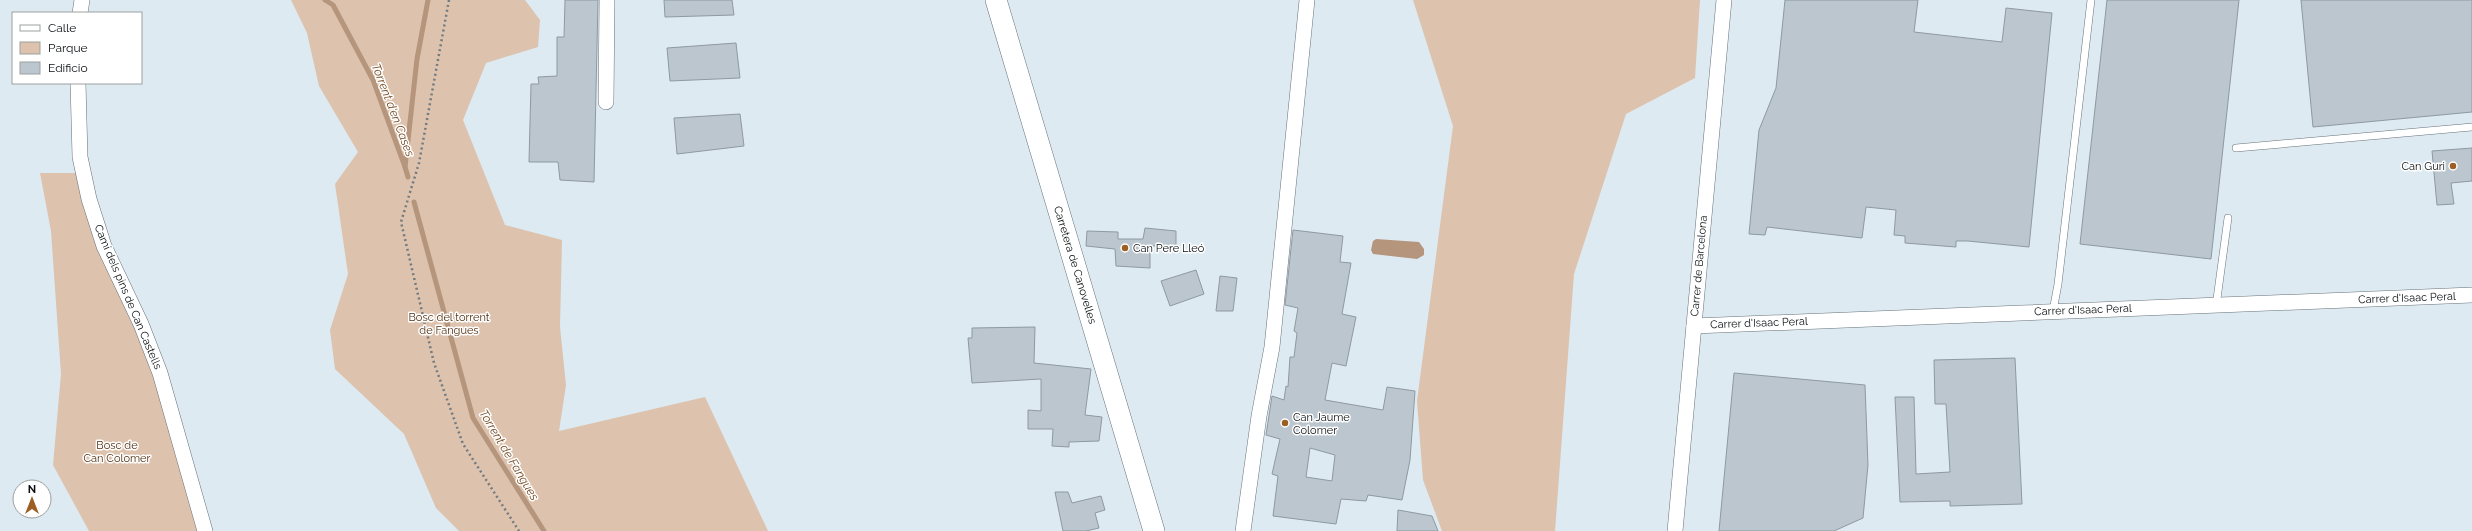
<svg xmlns="http://www.w3.org/2000/svg" width="2472" height="531" viewBox="0 0 2472 531" font-family="Raleway,sans-serif">
<rect width="100%" height="100%" fill="#ddeaf2"/>
<!-- green -->
<g fill="#ddc2ad">
<path d="M291 0H525L540 20 538 47 486 63 463 120 505 225 562 240 560 327 566 385 559 431 705 397 768 531H459L436 508 404 434 335 369 330 330 348 274 335 184 358 152 319 86 307 33Z"/>
<path d="M1413 0H1700L1695 78 1626 114 1574 274 1555 531H1442L1423 480 1417 401 1453 126Z"/>
<path d="M40 173H83L160 373 201 531H89L53 465 61 374 51 231Z"/>
</g>
<!-- water -->
<path fill="#b5957c" d="M1376 239 1419 242 1424 249V255L1417 259 1373 254 1371 250 1373 241Z"/>
<g fill="none" stroke-linecap="round" stroke-linejoin="round">
<!-- stream -->
<g stroke="#b5957c" stroke-width="5">
<path d="M325 0 333 5 373 80 405 167"/>
<path d="M408 177 405 167 417 59 428 0"/>
<path d="M414 202 473 418 544 531"/>
</g>
</g>
<!-- building -->
<g fill="#bbc6cf" stroke="#8e99a1" fill-rule="evenodd">
<path d="M565 0H598L594 182 560 180 558 162H529L531 84H539L538 77 557 76V37H564Z"/>
<path d="M664 0H732L734 15 665 17Z"/>
<path d="M1785 0H1918L1914 32 2002 42 2006 8 2052 13 2029 247 1968 241H1956V247L1905 243V236L1894 235 1896 210 1866 207 1862 238 1767 227 1765 235 1749 234 1759 130 1776 88Z"/>
<path d="M2107 0H2239L2211 259 2080 244Z"/>
<path d="M2301 0H2472V112L2313 127Z"/>
<path d="M736 43 740 78 670 81 667 48Z"/>
<path d="M740 114 744 146 677 154 674 118Z"/>
<path d="M2472 148V181L2451 183 2454 204 2437 205 2432 151Z"/>
<path d="M1145 228 1176 231V246H1150V268L1116 266 1115 249 1086 246 1087 231 1118 232V239H1143Z"/>
<path d="M1293 230 1343 236 1340 262 1351 263 1342 314 1356 317 1346 366 1332 363 1325 400 1383 410 1387 387 1415 391 1410 460 1402 500 1368 495 1366 501 1341 499 1336 524 1273 516 1278 476 1272 474 1280 439 1266 435 1272 396 1284 400 1286 386 1288 387 1290 357H1294L1297 333 1294 331 1298 308 1285 305ZM1310 448 1335 455 1332 481 1306 477Z"/>
<path d="M1196 270 1204 294 1170 306 1161 281Z"/>
<path d="M1220 276 1237 278 1233 311H1216Z"/>
<path d="M1035 327 1034 363 1091 369 1085 415 1102 417 1099 441 1069 442V447L1052 446 1053 429H1028V410L1041 411V379L972 383 968 338H972V328Z"/>
<path d="M2015 358 2022 504 1950 506V501L1900 502 1895 397H1914L1916 474 1950 472 1946 404H1935L1934 360Z"/>
<path d="M1734 373 1865 385 1868 465 1863 518 1834 531H1719Z"/>
<path d="M1055 492H1068L1072 503 1101 496 1105 510 1095 513 1099 528 1086 531H1063Z"/>
<path d="M1398 510 1432 516 1438 531H1397Z"/>
</g>
<g fill="none" stroke-linecap="round" stroke-linejoin="round">
<!-- lane casing -->
<g stroke="#68727a" stroke-width="8">
<g id="lane">
<path d="M2236 148 2472 127"/>
<path d="M2216 306 2228 218"/>
<path d="M2053 311 2058 284 2091 0"/>
</g>
</g>
<!-- street casing -->
<g stroke="#68727a" stroke-width="16">
<g id="street">
<path d="M80 13 82 0"/>
<path d="M78 83 80 157 89 199 104 246 141 324 160 373 205 531"/>
<path d="M606 102 607 0"/>
<path d="M1694 326 2472 295"/>
<path d="M1243 531 1259 416 1272 347 1307 0"/>
<path d="M1675 531 1724 0"/>
</g>
</g>
<!-- secondary casing -->
<g stroke="#68727a" stroke-width="22">
<path id="secondary" d="M996 0 1154 531"/>
</g>
<!-- path -->
<path stroke="#727b80" stroke-width="2.5" stroke-dasharray="2 3" stroke-linecap="butt" d="M449 0 419 163 401 222 434 363 463 444 519 531"/>
<!-- lane -->
<use href="#lane" stroke="#fff" stroke-width="7"/>
<!-- street -->
<use href="#street" stroke="#fff" stroke-width="15"/>
<!-- secondary -->
<use href="#secondary" stroke="#fff" stroke-width="21"/>
</g>
<!-- markers -->
<g fill="#9c5e23" stroke="#fff" stroke-width="1.5">
<circle cx="2453" cy="166" r="4"/>
<circle cx="1125" cy="248" r="4"/>
<circle cx="1285" cy="423" r="4"/>
</g>
<g text-anchor="middle" dominant-baseline="central" stroke-width="3" stroke-linejoin="round" paint-order="stroke">
<!-- poi labels -->
<g font-size="11" fill="#0a0e10" stroke="#fff" text-anchor="start">
<text x="2445" y="166" text-anchor="end">Can Guri</text>
<text x="1133" y="248">Can Pere Lleó</text>
<text x="1293" y="417">Can Jaume<tspan x="1293" dy="13">Colomer</tspan></text>
</g>
<!-- street labels -->
<g font-size="11" fill="#0a0e10" stroke="#fff">
<text transform="translate(1075 265) rotate(73)">Carretera de Canovelles</text>
<text transform="translate(1699 266) rotate(-85)">Carrer de Barcelona</text>
<text transform="translate(128 297) rotate(67)">Camí dels pins de Can Castells</text>
<text transform="translate(2407 298) rotate(-2)">Carrer d'Isaac Peral</text>
<text transform="translate(2083 310) rotate(-2)">Carrer d'Isaac Peral</text>
<text transform="translate(1759 323) rotate(-2)">Carrer d'Isaac Peral</text>
</g>
<!-- park labels -->
<g font-size="11" fill="#502e0f" stroke="#fff">
<text x="449" y="317">Bosc del torrent<tspan x="449" dy="13">de Fangues</tspan></text>
<text x="117" y="445">Bosc de<tspan x="117" dy="13">Can Colomer</tspan></text>
</g>
<!-- water labels -->
<g font-size="12" font-style="italic" fill="#72451c" stroke="#fff">
<text transform="translate(393 110) rotate(69)">Torrent d'en Cases</text>
<text transform="translate(509 455) rotate(59)">Torrent de Fangues</text>
</g>
</g>
<!-- legend -->
<rect x="12" y="12" width="130" height="72" fill="#ffffff" stroke="#9d9f9f"/>
<rect x="20" y="25" width="20" height="6" fill="#ffffff" stroke="#9d9f9f"/>
<text x="48" y="32" font-size="12" fill="#0a0e10">Calle</text>
<rect x="20" y="42" width="20" height="12" fill="#ddc2ad" stroke="#9d9f9f"/>
<text x="48" y="52" font-size="12" fill="#0a0e10">Parque</text>
<rect x="20" y="62" width="20" height="12" fill="#bbc6cf" stroke="#9d9f9f"/>
<text x="48" y="72" font-size="12" fill="#0a0e10">Edificio</text>
<!-- north arrow -->
<g transform="translate(32 499)"><circle r="19" fill="#ffffff" stroke="#9d9f9f"/>
<path d="M0-3L7 15L0 10L-7 15Z" fill="#9c5e23"/>
<text y="-6" font-size="11" font-weight="bold" text-anchor="middle" fill="#0a0e10">N</text>
</g>
</svg>
